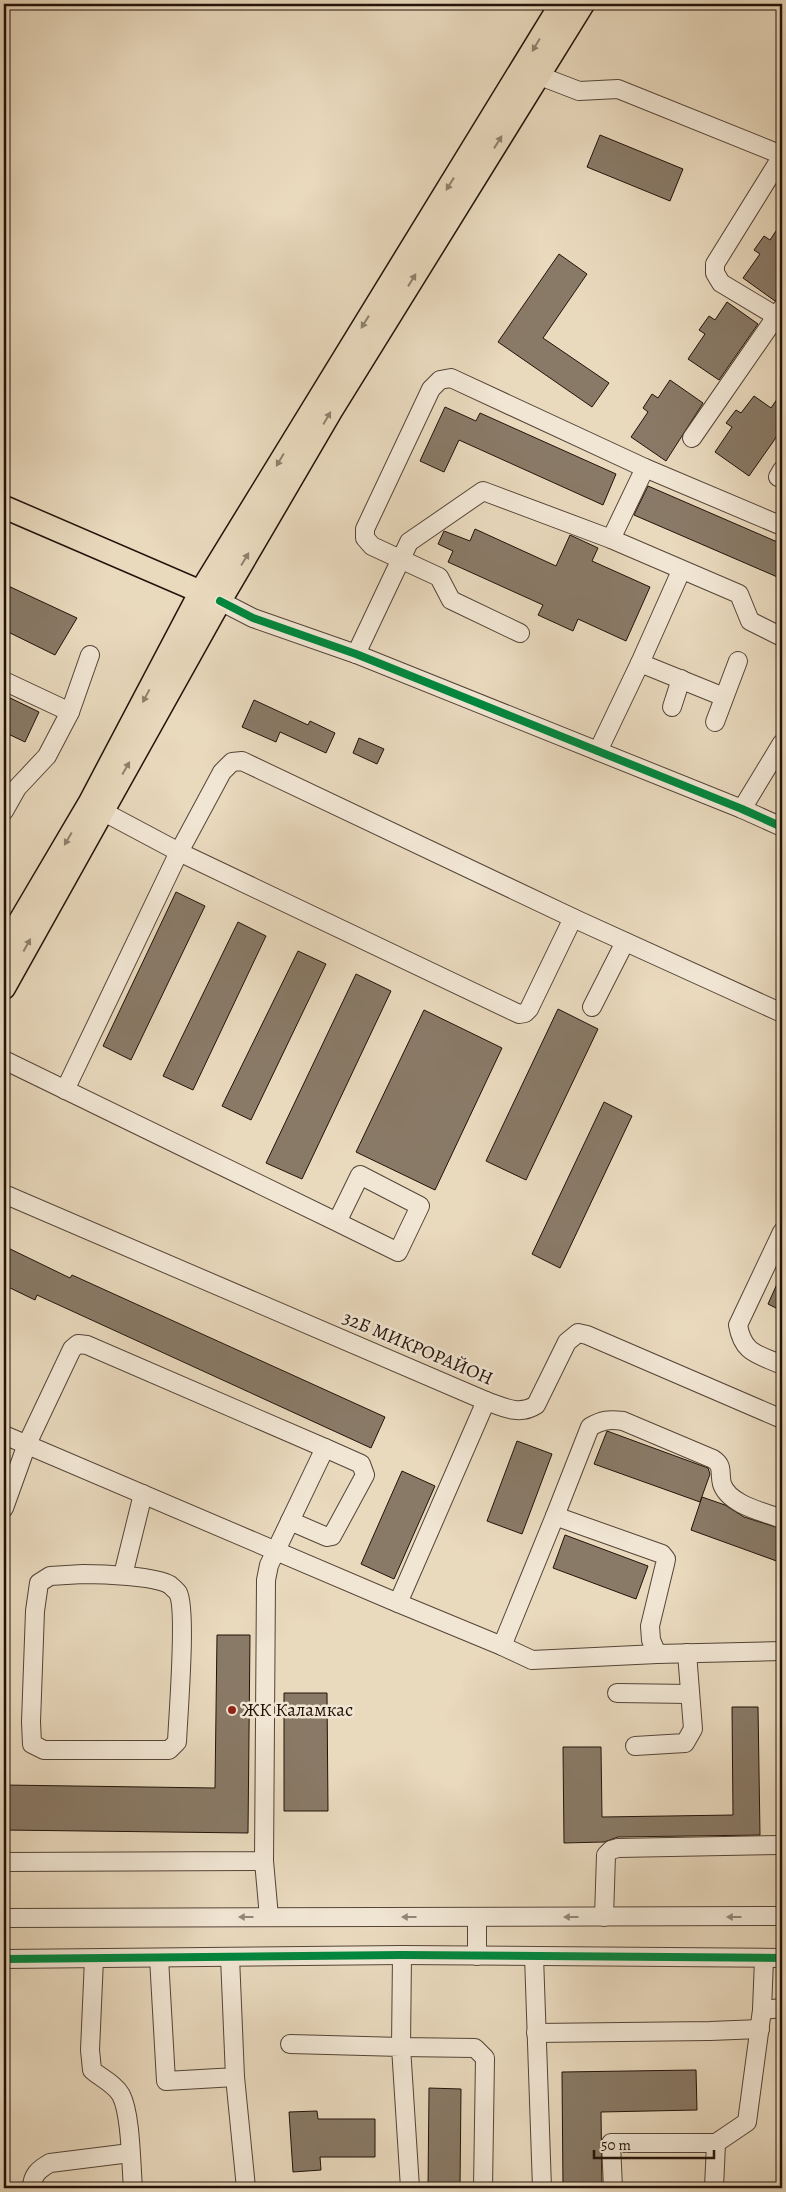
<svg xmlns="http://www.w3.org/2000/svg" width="786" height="2192" viewBox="0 0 786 2192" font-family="Alegreya,serif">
<rect width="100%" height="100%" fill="#e9d9bd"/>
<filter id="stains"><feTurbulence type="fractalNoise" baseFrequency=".004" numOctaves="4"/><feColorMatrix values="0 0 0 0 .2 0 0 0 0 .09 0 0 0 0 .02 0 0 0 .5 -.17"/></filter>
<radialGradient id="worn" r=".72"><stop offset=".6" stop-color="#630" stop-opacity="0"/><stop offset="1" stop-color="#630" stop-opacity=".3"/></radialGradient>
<!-- building -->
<g fill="#897a67" stroke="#22130a">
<path d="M600 135 683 169 670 201 587 167Z"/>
<path d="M782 222V297L775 301 743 278 760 254 754 250 764 236 770 240Z"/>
<path d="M559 254 587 274 543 338 609 383 592 407 498 342Z"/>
<path d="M727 302 758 324 719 380 688 359 705 334 699 330 709 316 715 320Z"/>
<path d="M670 380 703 403 666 461 631 437 648 412 643 408 652 394 658 398Z"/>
<path d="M782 392V429L749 476 715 452 732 427 726 423 736 410 741 413 754 396 771 408Z"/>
<path d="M445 407 476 421 480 413 616 474 603 505 459 440 444 472 420 461Z"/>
<path d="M648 486 782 544V579L634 515Z"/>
<path d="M475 529 556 566 570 535 598 548 592 561 650 587 626 641 578 619 573 631 538 615 543 605 448 562 453 551 438 544 444 531 470 541Z"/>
<path d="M4 584 77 618 55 655 4 630Z"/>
<path d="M4 695 39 712 25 742 4 732Z"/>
<path d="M254 700 308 725 310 721 335 733 326 753 280 732 276 742 242 727Z"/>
<path d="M359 738 384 749 377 764 353 753Z"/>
<path d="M176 892 205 906 131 1060 103 1046Z"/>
<path d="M238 922 266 936 193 1090 163 1076Z"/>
<path d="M298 951 326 964 251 1120 222 1106Z"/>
<path d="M356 974 391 991 302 1179 266 1163Z"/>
<path d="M558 1009 598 1029 526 1180 486 1161Z"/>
<path d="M424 1010 502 1048 435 1190 356 1152Z"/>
<path d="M604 1102 632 1116 560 1268 532 1254Z"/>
<path d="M4 1246 70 1278 72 1275 385 1417 371 1448 37 1295 35 1300 4 1285Z"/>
<path d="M782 1273V1311L768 1304Z"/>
<path d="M607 1431 708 1468 710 1474 700 1502 594 1464Z"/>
<path d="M517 1441 552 1454 522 1534 487 1521Z"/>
<path d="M402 1471 435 1486 394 1579 361 1564Z"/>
<path d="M702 1497 725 1505 744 1517 782 1529V1563L691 1530Z"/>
<path d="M565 1535 648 1566 636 1599 553 1568Z"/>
<path d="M217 1635H250L248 1833 4 1830V1785L215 1788Z"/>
<path d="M284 1693H327L328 1811H284Z"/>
<path d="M732 1707H758L760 1835 618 1837 604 1842 564 1843 563 1747H601L602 1817 733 1815Z"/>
<path d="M696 2070 697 2110 601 2112 602 2188H563L562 2072Z"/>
<path d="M429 2088 461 2089 460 2188H428Z"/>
<path d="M317 2111 318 2119H375V2157H320L321 2170 293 2172 289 2112Z"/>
</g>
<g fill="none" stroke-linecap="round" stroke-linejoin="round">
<!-- minor casing -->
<g stroke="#544437" stroke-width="20">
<g id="minor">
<path d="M527 71 579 91 618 89 782 155"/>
<path d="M776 316 721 283 715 273V264L782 156"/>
<path d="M692 438 782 308"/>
<path d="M778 477 782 470"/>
<path d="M611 539 645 468"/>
<path d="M220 601 253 618 356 654 742 809 782 827"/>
<path d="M520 633 451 600 439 577 372 546 365 538V529L431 389 440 380 451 378 645 468 782 526"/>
<path d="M356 654 409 542 483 491 611 539 739 594 750 621 782 637"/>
<path d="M640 663 724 697"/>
<path d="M4 681 70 712"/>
<path d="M672 707 681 679"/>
<path d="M715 722 738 661"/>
<path d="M598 751 640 663 681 571"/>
<path d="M742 809 782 743"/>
<path d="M4 811 17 788 47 756 70 712 90 655"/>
<path d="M573 918 782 1013"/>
<path d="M592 1007 625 942"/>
<path d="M4 1060 337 1222 398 1252 420 1206 360 1175 337 1222"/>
<path d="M65 1090 179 852 222 772 232 762 242 761 573 918 529 1009 525 1013 519 1014 179 852 102 811"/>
<path d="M4 1194 486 1401C503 1407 519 1416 536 1405L567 1342 578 1333 587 1335 782 1419"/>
<path d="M782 1232 738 1325C743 1354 758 1354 782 1365"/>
<path d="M4 1435 398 1603 486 1401"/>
<path d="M4 1508 27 1444 72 1349 78 1344 87 1345 325 1448 269 1565 266 1580 264 1861 4 1862"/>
<path d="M555 1516 590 1427C602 1420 609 1419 623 1421L713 1459C724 1466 719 1473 722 1484 729 1505 764 1512 782 1519"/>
<path d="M290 1521 327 1537 332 1536 365 1475 361 1464 325 1448"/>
<path d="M83 1574C101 1574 156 1576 170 1585 172 1587 177 1591 178 1593 187 1609 178 1717 177 1742L169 1750H44L32 1744 31 1722 35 1611 39 1583 50 1576Z"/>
<path d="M123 1575 143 1494"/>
<path d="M398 1603 502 1646 532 1660 657 1654 782 1651"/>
<path d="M502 1646 555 1516 662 1554 666 1559 665 1564 650 1626 651 1640 657 1654"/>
<path d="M617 1693 690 1694"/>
<path d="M635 1746 685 1743 693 1729 687 1653"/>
<path d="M264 1861 269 1917"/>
<path d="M477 1917V1956"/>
<path d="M604 1917 606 1855 611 1850 618 1848 782 1845"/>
<path d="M4 1918 782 1916"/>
<path d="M402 1955 401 2047 475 2048 485 2058 483 2188"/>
<path d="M534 1956 542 2188"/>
<path d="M159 1958 166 2081 235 2077 230 1957"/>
<path d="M4 1959 402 1955 782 1958"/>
<path d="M94 1959 90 2050 92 2070C101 2078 115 2084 121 2095 131 2114 131 2165 133 2188"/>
<path d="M762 2010 782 2008"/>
<path d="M536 2033 710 2031 760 2029"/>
<path d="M290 2044 401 2047 410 2188"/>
<path d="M235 2077 246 2188"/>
<path d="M32 2188C32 2175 39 2169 50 2163L130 2153"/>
<path d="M613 2188 611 2143H716L747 2122 762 2010 764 1959"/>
<path d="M714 2188 716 2143"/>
</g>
</g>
<!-- major casing -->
<g stroke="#22130a" stroke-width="25">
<g id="major">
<path d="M4 507 215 598"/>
<path d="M4 948 90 802 201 591 561 4"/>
<path d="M4 988 220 601 331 411 583 4"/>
</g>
</g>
<!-- minor -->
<use href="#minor" stroke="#f1e6d4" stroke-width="18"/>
<!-- major -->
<use href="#major" stroke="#e9d9bd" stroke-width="22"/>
<!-- cycleway casing -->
<g stroke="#f1e6d4" stroke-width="11">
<g id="cycleway">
<path d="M220 601 253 618 356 654 742 809 782 827"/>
<path d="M4 1959 402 1955 782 1958"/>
</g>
</g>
<!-- cycleway -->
<use href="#cycleway" stroke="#00873e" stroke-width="8"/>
</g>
<!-- one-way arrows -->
<defs><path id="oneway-solid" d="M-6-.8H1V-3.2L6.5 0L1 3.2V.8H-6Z" transform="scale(1.25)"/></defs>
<g fill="#8f806c">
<use href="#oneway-solid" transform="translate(536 45) rotate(121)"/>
<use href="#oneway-solid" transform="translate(498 142) rotate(-58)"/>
<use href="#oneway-solid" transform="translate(450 184) rotate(122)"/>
<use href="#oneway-solid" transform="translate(412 280) rotate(-58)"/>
<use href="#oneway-solid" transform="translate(365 322) rotate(122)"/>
<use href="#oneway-solid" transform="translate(327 418) rotate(-60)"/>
<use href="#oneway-solid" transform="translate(280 460) rotate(121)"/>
<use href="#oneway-solid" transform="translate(245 559) rotate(-59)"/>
<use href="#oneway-solid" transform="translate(146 696) rotate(118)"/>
<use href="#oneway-solid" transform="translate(126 768) rotate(-60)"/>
<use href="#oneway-solid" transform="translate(68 839) rotate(120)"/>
<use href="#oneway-solid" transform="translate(27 945) rotate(-61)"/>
</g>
<g fill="#948779">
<use href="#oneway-solid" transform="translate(246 1917) rotate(180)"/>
<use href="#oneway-solid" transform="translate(409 1917) rotate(180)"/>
<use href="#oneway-solid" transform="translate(571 1917) rotate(180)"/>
<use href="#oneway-solid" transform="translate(734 1917) rotate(180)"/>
</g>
<!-- markers -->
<circle fill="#8f2418" stroke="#f1e6d4" stroke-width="2" cx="232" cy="1710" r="5"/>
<g text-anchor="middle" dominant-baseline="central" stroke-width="5" stroke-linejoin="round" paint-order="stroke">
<!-- street labels -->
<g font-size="19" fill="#22130a" stroke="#f1e6d4">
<text transform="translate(418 1348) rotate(23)">32Б МИКРОРАЙОН</text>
</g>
<!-- poi labels -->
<g font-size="19" fill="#22130a" stroke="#f1e6d4" text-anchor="start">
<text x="242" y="1710">ЖК Каламкас</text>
</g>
</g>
<!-- margin -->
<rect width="786" height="2192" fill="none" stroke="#e9d9bd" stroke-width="20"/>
<rect x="5" y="5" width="776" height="2182" fill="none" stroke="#22130a" stroke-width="2.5"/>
<rect x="10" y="10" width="766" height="2172" fill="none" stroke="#22130a"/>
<!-- scale -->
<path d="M594 2150v8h120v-8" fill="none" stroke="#22130a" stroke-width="2.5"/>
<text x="601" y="2150" font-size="15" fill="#22130a" stroke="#f1e6d4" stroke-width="4" paint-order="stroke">50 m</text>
<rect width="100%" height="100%" filter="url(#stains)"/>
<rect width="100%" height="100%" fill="url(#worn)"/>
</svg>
